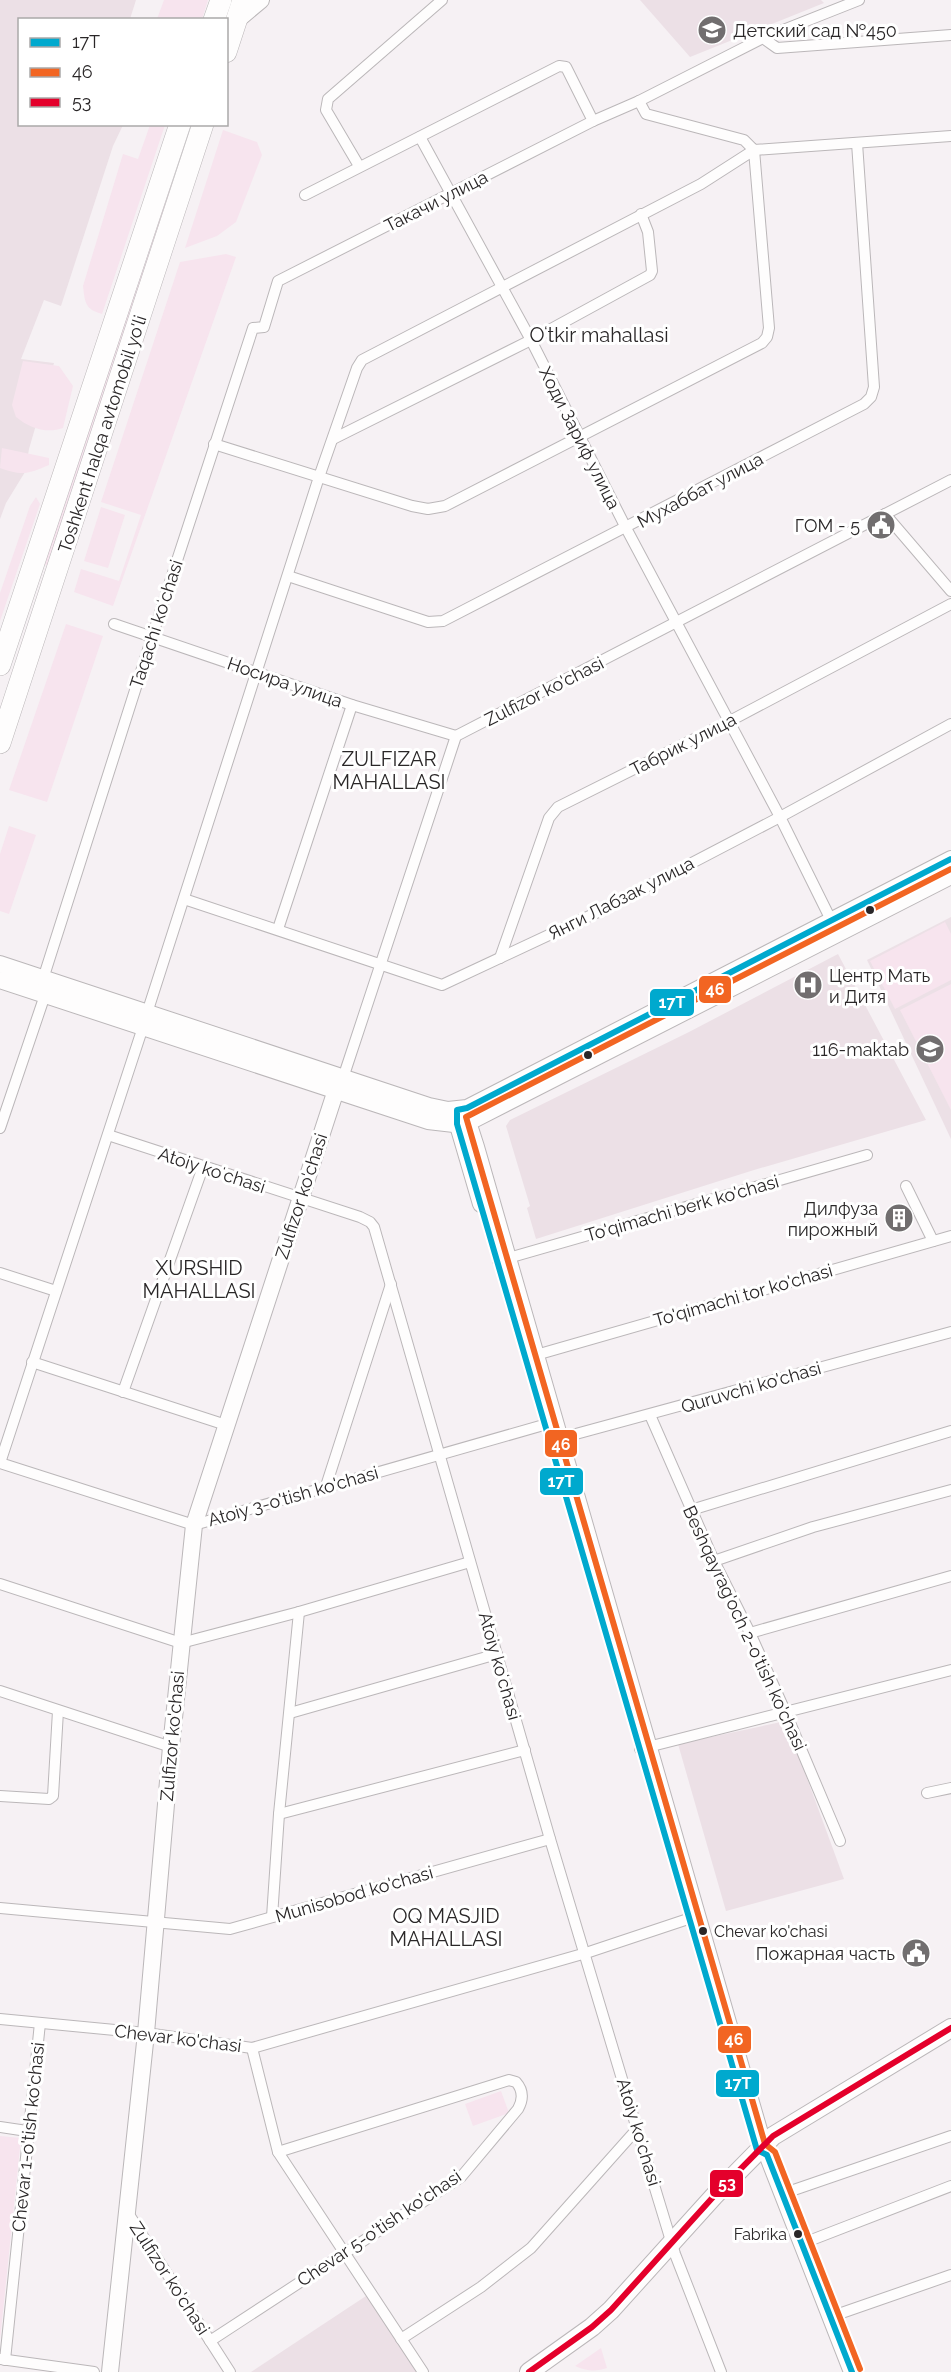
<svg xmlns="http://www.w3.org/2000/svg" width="951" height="2372" viewBox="0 0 951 2372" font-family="Raleway,sans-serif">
<rect width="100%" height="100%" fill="#f6f1f4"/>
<!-- built -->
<g fill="#ece0e6">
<path d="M0 0H136L130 19 20 20V124L123 125 113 146 61 306 44 300 21 359 54 363 29 449 25 472 6 503 0 519Z"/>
<path d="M640 0H821L824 3 690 57Z"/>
<path d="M951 917V1139L867 960Z"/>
<path d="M838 954 926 1120 754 1170 536 1239 527 1208 530 1206 506 1126 510 1120 689 1032Z"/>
<path d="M786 1721 844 1879 726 1911 678 1744Z"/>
<path d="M369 2294 423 2372H251Z"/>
</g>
<!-- green -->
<g fill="#f7e4ee">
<path d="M164 0H208L202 19H157Z"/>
<path d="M150 125H165L102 314C85 309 85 303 83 286L123 154 138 159Z"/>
<path d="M223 130 257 142 262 155 236 222 217 236 185 248Z"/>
<path d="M167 183 173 185 49 566 43 564Z"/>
<path d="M226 254 236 257 113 606 74 592 81 569 119 581 141 515 101 502 180 262Z"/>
<path d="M23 361 59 366 73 386 63 428C47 434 29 428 16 417L12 405Z"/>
<path d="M2 448 49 458V465C28 474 22 476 0 468Z"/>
<path d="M36 497 40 504 0 621V593L30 506Z"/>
<path d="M101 507 125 515 108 568 84 561Z"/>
<path d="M66 624 103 636 47 802 9 790Z"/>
<path d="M9 826 36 835 9 914 0 911V854Z"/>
<path d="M945 922 951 934V980L895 1009 870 961Z"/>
<path d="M951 984V1110L900 1010Z"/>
<path d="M501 2091 509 2113 473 2126 465 2104Z"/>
<path d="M0 2136 21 2138 0 2340Z"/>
<path d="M601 2348 607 2368C596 2372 586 2371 575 2366Z"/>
</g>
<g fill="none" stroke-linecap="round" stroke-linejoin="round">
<!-- street casing -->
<g stroke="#bbb7b9" stroke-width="12">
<g id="street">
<path d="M763 38 777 48 951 35"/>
<path d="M639 101 646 114 744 140 754 150 951 136"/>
<path d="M420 137 531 340 626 528 780 817 833 924"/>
<path d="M359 166 326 110 328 99 442 0"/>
<path d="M305 195 559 66 566 67 593 121"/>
<path d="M333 439 531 340 650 275 652 271 648 232 641 214"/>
<path d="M885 514 951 591"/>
<path d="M288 576 428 622 443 621 864 404 871 397 874 387 857 143"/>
<path d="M114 624 352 705 456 736"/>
<path d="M184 899 442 985 598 912 780 817 951 724"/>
<path d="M278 929 352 705"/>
<path d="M500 958 549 818 558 807 728 722 951 604"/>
<path d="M43 979 152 637 253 328 264 327 278 281 593 121 639 101 763 38 859 0"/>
<path d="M147 1013 319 477 357 368 362 360 701 184 754 150 769 328 767 337 762 343 445 506 428 509 412 506 214 444"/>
<path d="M343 1078 456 736 951 480"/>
<path d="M0 1128 45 995"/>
<path d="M108 1135 360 1217 370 1222 374 1227 550 1839 637 2129 675 2254 721 2372"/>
<path d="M906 1186 933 1241"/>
<path d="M498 1261 867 1155"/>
<path d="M0 1273 56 1291"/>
<path d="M536 1355 951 1236"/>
<path d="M32 1362 226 1425"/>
<path d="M123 1392 203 1167"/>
<path d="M650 1415 714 1561 750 1633 785 1711 840 1841"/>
<path d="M550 1441 951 1332"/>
<path d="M0 1463 194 1525 554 1422"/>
<path d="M0 1463 143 1027"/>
<path d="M326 1486 391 1284"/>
<path d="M691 1510 951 1431"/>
<path d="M714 1561 813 1527 951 1490"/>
<path d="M0 1584 181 1643 299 1612 470 1562"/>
<path d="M750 1633 951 1576"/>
<path d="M0 1691 171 1747"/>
<path d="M290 1713 497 1654"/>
<path d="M640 1749 951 1670"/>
<path d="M927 1793 951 1788"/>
<path d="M0 1796 49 1799 53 1796 58 1711"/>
<path d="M279 1814 525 1750"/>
<path d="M0 1908 230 1929 550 1839"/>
<path d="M272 1917 279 1814 299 1612"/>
<path d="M0 2019 146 2033 252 2048 586 1953 697 1916"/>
<path d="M252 2048 278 2152 423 2372"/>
<path d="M0 2127 27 2131"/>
<path d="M782 2194 951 2136"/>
<path d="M128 2213 230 2372"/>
<path d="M801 2244 951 2186"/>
<path d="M830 2317 951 2275"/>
<path d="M401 2339 481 2287 531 2248 637 2129"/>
<path d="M210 2341 461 2177 518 2109C523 2100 524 2091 516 2082L509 2080 278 2152"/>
<path d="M0 2359 94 2372"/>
<path d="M5 2360 40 2023"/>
</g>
</g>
<!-- secondary casing -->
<g stroke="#bbb7b9" stroke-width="18">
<g id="secondary">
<path d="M236 21 261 0"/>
<path d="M0 964 429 1106 448 1110 467 1108 951 859"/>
<path d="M0 980 428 1121 454 1124 469 1122 951 876"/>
<path d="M457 1110 468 1122 476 1147 763 2144 852 2372"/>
<path d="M457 1122 481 1204"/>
<path d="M110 2372 146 2033 171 1747 194 1525 336 1090"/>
</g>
</g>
<!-- primary casing -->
<g stroke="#bbb7b9" stroke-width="20">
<path id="primary" d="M529 2372 592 2327 611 2310 714 2196 773 2136 951 2028"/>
</g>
<!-- highway casing -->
<g stroke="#bbb7b9" stroke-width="22">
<g id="highway">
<path d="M214 20 221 0"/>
<path d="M226 52 243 0"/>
<path d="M0 665 180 124"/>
<path d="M0 743 203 124"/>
</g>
</g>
<!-- street -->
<use href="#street" stroke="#fefdfd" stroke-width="10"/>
<!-- secondary -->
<use href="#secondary" stroke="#fefdfd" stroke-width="16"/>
<!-- primary -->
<use href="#primary" stroke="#fefdfd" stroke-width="18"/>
<!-- highway -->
<use href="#highway" stroke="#fefdfd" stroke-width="21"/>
<!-- bus-1 casing -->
<g stroke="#fff" stroke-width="10">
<path id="bus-1" d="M852 2372 767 2155 757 2150 457 1124V1110L467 1108 951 859"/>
</g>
<!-- bus-2 casing -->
<g stroke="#fff" stroke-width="10">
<path id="bus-2" d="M860 2369 775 2152 765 2144 466 1117 951 869"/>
</g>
<!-- bus-3 casing -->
<g stroke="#fff" stroke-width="10">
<path id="bus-3" d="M529 2372 592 2327 611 2310 714 2196 773 2136 951 2028"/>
</g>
<!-- bus-1 -->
<use href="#bus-1" stroke="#00a9ce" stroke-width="6"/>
<!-- bus-2 -->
<use href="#bus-2" stroke="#f26522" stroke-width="6"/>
<!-- bus-3 -->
<use href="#bus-3" stroke="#e4002b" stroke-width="6"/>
</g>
<!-- icons -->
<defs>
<g id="school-disc" transform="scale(1.5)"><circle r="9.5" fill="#716e6f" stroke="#fff"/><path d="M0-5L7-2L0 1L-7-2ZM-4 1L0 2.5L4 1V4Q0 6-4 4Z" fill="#fff"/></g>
<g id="civic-disc" transform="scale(1.5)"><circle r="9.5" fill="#716e6f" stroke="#fff"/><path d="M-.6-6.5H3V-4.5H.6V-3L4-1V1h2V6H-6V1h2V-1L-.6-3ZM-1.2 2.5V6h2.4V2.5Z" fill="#fff"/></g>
<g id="hospital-disc" transform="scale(1.5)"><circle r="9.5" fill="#716e6f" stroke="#fff"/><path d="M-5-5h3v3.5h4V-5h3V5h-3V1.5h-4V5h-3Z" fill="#fff"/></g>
<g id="building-disc" transform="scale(1.5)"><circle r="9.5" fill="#716e6f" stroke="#fff"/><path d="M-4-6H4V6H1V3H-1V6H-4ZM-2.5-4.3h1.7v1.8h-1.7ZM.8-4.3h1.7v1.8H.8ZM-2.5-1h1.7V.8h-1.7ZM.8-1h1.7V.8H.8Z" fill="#fff"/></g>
</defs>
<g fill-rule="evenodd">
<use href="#school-disc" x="712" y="30"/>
<use href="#civic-disc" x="881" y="525"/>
<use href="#hospital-disc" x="808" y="985"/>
<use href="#school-disc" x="930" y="1049"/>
<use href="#building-disc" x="899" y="1218"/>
<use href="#civic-disc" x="916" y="1953"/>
</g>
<!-- markers -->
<g fill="#2a2728" stroke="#fff" stroke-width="2">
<circle cx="870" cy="910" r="5"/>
<circle cx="588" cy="1055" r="5"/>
<circle cx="703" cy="1931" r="5"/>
<circle cx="798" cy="2234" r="5"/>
</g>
<g text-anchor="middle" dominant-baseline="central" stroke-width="6" stroke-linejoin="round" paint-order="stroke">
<!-- bus labels -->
<g font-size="16" fill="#2a2728" stroke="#fff" text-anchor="start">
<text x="714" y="1931">Chevar ko'chasi</text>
<text x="787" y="2234" text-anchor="end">Fabrika</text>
</g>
<!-- poi labels -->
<g font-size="18" fill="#2a2728" stroke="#fff" text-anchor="end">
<text x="733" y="30" text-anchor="start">Детский сад №450</text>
<text x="860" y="525">ГОМ - 5</text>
<text x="829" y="975" text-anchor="start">Центр Мать<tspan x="829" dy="21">и Дитя</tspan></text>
<text x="909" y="1049">116-maktab</text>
<text x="878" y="1208">Дилфуза<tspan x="878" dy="21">пирожный</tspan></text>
<text x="895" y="1953">Пожарная часть</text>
</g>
<!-- street labels -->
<g font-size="18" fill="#2a2728" stroke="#fff">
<text transform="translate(436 201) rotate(-27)">Такачи улица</text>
<text transform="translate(102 434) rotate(-72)">Toshkent halqa avtomobil yo'li</text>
<text transform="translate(580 438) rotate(63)">Ходи Зариф улица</text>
<text transform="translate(700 490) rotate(-28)">Мухаббат улица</text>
<text transform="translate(156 624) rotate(-72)">Taqachi koʻchasi</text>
<text transform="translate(285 682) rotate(19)">Носира улица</text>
<text transform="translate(544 691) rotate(-27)">Zulfizor ko'chasi</text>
<text transform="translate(683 744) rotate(-27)">Табрик улица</text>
<text transform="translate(621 898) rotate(-27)">Янги Лабзак улица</text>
<text transform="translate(212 1170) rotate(18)">Atoiy koʻchasi</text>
<text transform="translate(301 1196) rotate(-72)">Zulfizor ko'chasi</text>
<text transform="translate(682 1208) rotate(-16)">To'qimachi berk ko'chasi</text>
<text transform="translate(743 1295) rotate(-16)">To'qimachi tor ko'chasi</text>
<text transform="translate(751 1387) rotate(-16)">Quruvchi ko'chasi</text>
<text transform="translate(293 1496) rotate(-16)">Atoiy 3-o'tish ko'chasi</text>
<text transform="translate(745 1628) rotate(65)">Beshqayrag'och 2-o'tish ko'chasi</text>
<text transform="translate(500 1666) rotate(74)">Atoiy koʻchasi</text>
<text transform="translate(172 1736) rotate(-85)">Zulfizor ko'chasi</text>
<text transform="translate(354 1894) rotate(-16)">Munisobod ko'chasi</text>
<text transform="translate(178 2038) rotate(7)">Chevar ko'chasi</text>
<text transform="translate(639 2132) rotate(73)">Atoiy koʻchasi</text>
<text transform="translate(28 2137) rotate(-84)">Chevar 1-o'tish ko'chasi</text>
<text transform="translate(379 2228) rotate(-34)">Chevar 5-o'tish ko'chasi</text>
<text transform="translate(170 2278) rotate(57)">Zulfizor ko'chasi</text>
</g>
<!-- neighbourhood labels -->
<g font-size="20" fill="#2a2728" stroke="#fff">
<text x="599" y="335">Oʻtkir mahallasi</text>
<text x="389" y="759">ZULFIZAR<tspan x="389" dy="23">MAHALLASI</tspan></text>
<text x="199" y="1268">XURSHID<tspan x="199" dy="23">MAHALLASI</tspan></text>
<text x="446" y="1916">OQ MASJID<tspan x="446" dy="23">MAHALLASI</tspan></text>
</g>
</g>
<g stroke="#fff" stroke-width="2">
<rect x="698" y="975" width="34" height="29" rx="6" fill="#f26522"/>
<rect x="649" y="988" width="46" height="29" rx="6" fill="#00a9ce"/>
<rect x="544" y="1429" width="34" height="29" rx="6" fill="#f26522"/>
<rect x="539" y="1467" width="45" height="29" rx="6" fill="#00a9ce"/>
<rect x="717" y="2025" width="35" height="29" rx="6" fill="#f26522"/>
<rect x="715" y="2069" width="45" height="29" rx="6" fill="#00a9ce"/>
<rect x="709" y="2169" width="35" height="29" rx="6" fill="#e4002b"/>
</g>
<g font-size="16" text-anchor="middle" font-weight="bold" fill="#fff">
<text x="715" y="995">46</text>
<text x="672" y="1008">17T</text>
<text x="561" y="1450">46</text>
<text x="561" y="1487">17T</text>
<text x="734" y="2045">46</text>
<text x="738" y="2089">17T</text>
<text x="727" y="2189">53</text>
</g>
<!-- legend -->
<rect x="18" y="18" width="210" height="108" fill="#ffffff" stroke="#aaa9a9" stroke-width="1.5"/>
<rect x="30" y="38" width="30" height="9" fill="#00a9ce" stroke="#aaa9a9" stroke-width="1.5"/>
<text x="72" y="48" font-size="18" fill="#2a2728">17T</text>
<rect x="30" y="68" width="30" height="9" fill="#f26522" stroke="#aaa9a9" stroke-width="1.5"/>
<text x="72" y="78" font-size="18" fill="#2a2728">46</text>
<rect x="30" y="98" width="30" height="9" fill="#e4002b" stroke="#aaa9a9" stroke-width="1.5"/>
<text x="72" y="108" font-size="18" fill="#2a2728">53</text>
</svg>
